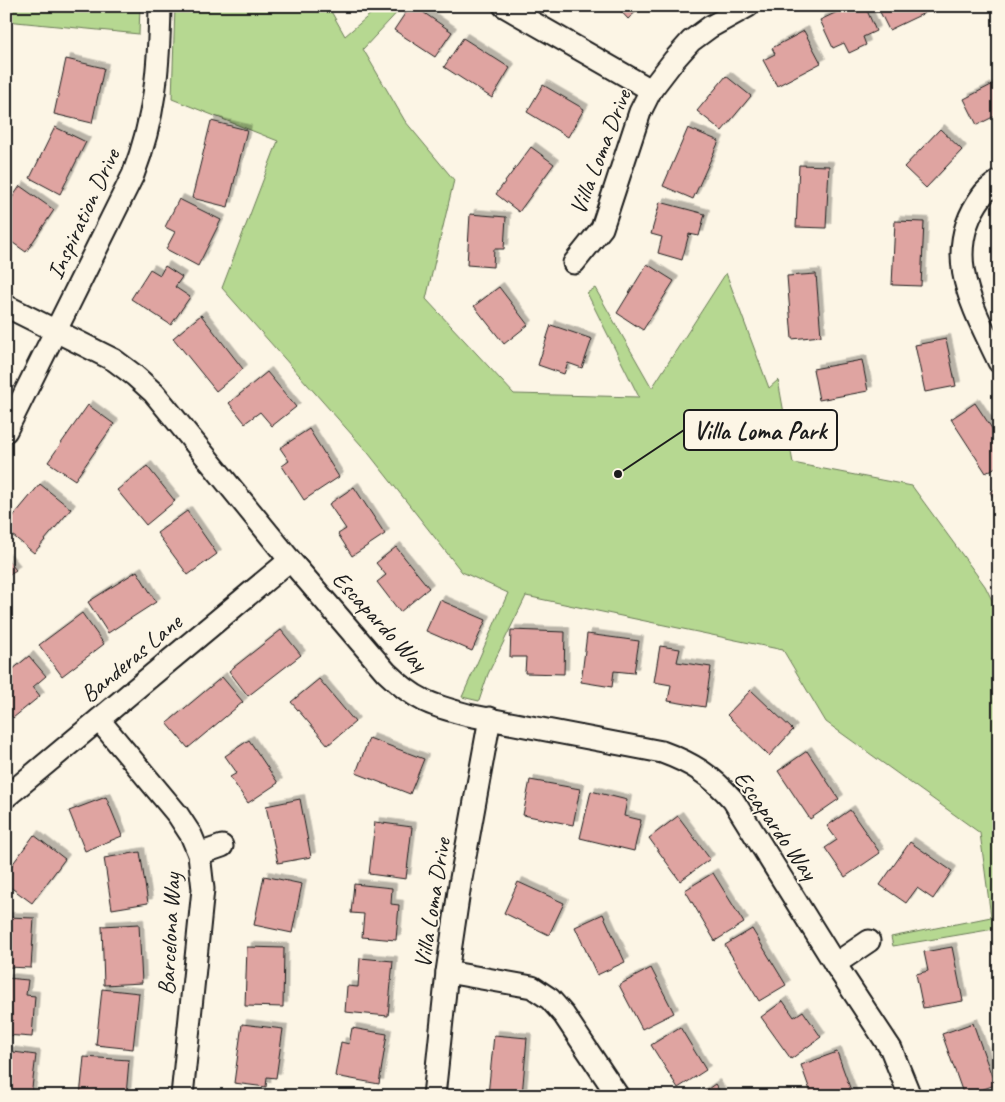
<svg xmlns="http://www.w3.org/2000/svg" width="1005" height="1102" viewBox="0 0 1005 1102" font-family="Caveat,sans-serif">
<defs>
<filter id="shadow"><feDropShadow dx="4.5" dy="-4.5" stdDeviation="0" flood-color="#0004"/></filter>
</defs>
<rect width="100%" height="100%" fill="#fcf5e5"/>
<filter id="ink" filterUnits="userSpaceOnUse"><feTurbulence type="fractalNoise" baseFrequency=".02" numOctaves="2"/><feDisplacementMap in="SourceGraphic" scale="10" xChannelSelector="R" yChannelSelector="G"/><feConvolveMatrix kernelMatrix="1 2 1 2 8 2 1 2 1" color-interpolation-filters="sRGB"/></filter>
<g filter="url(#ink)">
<!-- green -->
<g fill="#b6d891" stroke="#697a56">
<path d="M6 6H140L139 34 6 21Z"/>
<path d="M175 6H328L345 36 380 6H403L363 49 405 121 454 180 426 299 514 394 639 397 587 293 595 288 652 388 726 273 769 388 778 380 793 463 912 486 985 586 999 614V942L994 929 893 946 891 937 991 917 980 833 826 722 783 650 526 596 488 674 479 701 462 697 508 593 462 572 369 454 222 288 278 141 172 99Z"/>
</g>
<!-- building -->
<g fill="#dfa4a1" stroke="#1c1c1c" filter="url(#shadow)">
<path d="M410 6H414L452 32 435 57 394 30Z"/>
<path d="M616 6H642L628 19Z"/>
<path d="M850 6H865L876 31 863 37 866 45 849 53 844 43 833 48 820 20Z"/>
<path d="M877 6H932L933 9 889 30Z"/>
<path d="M804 31 821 63 777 86 763 60 775 54 772 48Z"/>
<path d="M463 38 510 68 492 98 444 67Z"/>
<path d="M66 59 104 68 92 123 54 114Z"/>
<path d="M726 76 751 96 722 131 697 111Z"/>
<path d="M999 81V114L977 125 964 99Z"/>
<path d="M543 85 584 109 568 137 527 112Z"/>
<path d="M211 121 247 130 228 207 192 198Z"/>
<path d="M55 127 86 142 60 194 30 178Z"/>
<path d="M688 128 719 141 693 199 663 186Z"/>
<path d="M940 129 962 150 926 188 904 167Z"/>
<path d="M531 147 554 164 519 212 496 194Z"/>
<path d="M799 165 829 166 826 228 796 227Z"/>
<path d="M20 186 54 210 26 252 6 238V207Z"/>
<path d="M179 199 221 220 198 266 166 249 175 232 165 227Z"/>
<path d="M660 202 705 214 699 236 689 234 682 260 658 253 662 237 651 234Z"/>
<path d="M470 214 506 217 504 249H494L493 267 467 265Z"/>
<path d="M895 221 924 222 921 286 892 285Z"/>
<path d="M647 264 674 281 643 330 617 313Z"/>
<path d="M165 266 182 277 175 287 190 297 171 325 131 299 150 269 160 275Z"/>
<path d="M816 274 821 336 792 339 787 276Z"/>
<path d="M499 287 528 325 504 344 474 306Z"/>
<path d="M201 315 243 369 216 391 173 338Z"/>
<path d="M551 325 592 339 582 368 568 363 564 374 538 365Z"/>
<path d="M946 339 956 386 925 392 915 345Z"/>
<path d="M862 360 868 391 819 400 813 369Z"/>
<path d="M267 372 296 407 272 426 260 412 245 423 229 403Z"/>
<path d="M975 403 999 439V465L986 473 951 419Z"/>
<path d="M88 405 114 424 75 480 48 462Z"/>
<path d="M309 429 339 477 304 500 282 466 289 461 280 448Z"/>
<path d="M147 466 175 501 146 525 117 490Z"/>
<path d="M40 484 71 509 34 553 6 530V525Z"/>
<path d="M354 487 385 534 352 556 338 534 346 529 329 504Z"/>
<path d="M999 487V507L990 492Z"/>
<path d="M187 511 217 554 188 575 157 533Z"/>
<path d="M396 547 429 588 400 612 377 582 386 575 376 563Z"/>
<path d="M6 558 16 570 6 577Z"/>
<path d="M137 571 156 602 108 633 88 602Z"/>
<path d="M440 600 486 620 472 651 426 631Z"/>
<path d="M82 613 104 644 62 676 39 645Z"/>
<path d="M281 630 301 655 248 696 229 671Z"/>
<path d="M511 630 565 632 564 674 525 673 526 657H510Z"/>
<path d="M587 634 639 641 634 673 614 671 612 687 581 682Z"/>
<path d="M660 646 680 649 677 662 711 667 705 707 668 701 671 685 654 682Z"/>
<path d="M29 656 46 676 33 687 40 696 13 718 6 710V675Z"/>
<path d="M222 677 243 702 188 748 167 723Z"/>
<path d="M319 679 355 722 328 745 291 702Z"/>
<path d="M751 690 793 730 769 756 727 715Z"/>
<path d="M369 738 424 759 410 794 356 773Z"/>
<path d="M249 740 278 783 248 803 230 777 237 773 225 756Z"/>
<path d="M807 751 839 799 810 819 778 771Z"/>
<path d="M530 780 580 789 573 825 523 815Z"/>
<path d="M591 791 627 800 624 816 641 820 634 851 580 838Z"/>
<path d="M106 797 122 836 85 851 69 811Z"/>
<path d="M300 799 311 857 278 863 266 806Z"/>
<path d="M850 810 880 853 845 877 825 848 837 840 827 826Z"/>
<path d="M678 816 710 859 680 881 649 838Z"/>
<path d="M375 822 412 827 406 879 369 874Z"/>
<path d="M34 835 65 859 32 903 6 884V873Z"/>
<path d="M910 842 952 871 933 899 917 888 906 903 880 885Z"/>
<path d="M140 852 148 903 112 909 104 858Z"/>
<path d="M713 873 744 923 715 941 685 890Z"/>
<path d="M264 876 302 884 292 933 254 925Z"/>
<path d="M518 882 564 903 549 935 504 913Z"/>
<path d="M354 884 392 888 391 904 399 905 396 940 362 937 364 914 351 913Z"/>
<path d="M603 914 625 962 597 975 575 927Z"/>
<path d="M6 917 34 918 31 968 6 967Z"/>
<path d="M139 924 142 983 104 985 102 926Z"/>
<path d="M752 929 786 985 759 1001 725 945Z"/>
<path d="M247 947 284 948 283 1007 245 1006Z"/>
<path d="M952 947 963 1001 923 1008 916 974 928 971 924 952Z"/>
<path d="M360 958 393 961 388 1016 345 1012 347 986 358 987Z"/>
<path d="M651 968 674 1013 642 1029 619 985Z"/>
<path d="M6 978 28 980 26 995 35 996 32 1037 6 1035Z"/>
<path d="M102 989 139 993 133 1049 96 1045Z"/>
<path d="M783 1001 794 1017 803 1011 821 1037 791 1059 761 1017Z"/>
<path d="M973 1023 995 1085 964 1096 942 1034Z"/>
<path d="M242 1024 283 1029 276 1078 267 1077 266 1087 234 1083Z"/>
<path d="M680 1027 706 1070 678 1088 651 1045Z"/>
<path d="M352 1028 387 1034 379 1084 335 1076 341 1042 349 1044Z"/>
<path d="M494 1035 527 1038 522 1096 488 1095Z"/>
<path d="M6 1051 36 1055 31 1096H6Z"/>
<path d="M837 1052 853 1096H812L801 1065Z"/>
<path d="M84 1057 129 1060 126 1096H80Z"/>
<path d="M715 1084 723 1096H698Z"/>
</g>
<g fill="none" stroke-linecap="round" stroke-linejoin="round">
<!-- minor casing -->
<g stroke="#1c1c1c" stroke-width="25">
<g id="minor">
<path d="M504 6 651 90"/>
<path d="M999 181C993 185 986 190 982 196 940 253 973 307 999 362"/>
<path d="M574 263 602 228 640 112 651 90 674 60 691 41 710 27 748 6"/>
<path d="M6 306 114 360 134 375 154 393 290 560 386 672C415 700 430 705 468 715L662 752C692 763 711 775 733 800L835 964 891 1049 910 1096"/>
<path d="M6 431 133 175C155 118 159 67 160 6"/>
<path d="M99 720 178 815 191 835 199 854 203 889 182 1096"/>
<path d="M6 797 290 560"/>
<path d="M199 854 222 846"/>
<path d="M835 964 869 941"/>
<path d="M447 972 532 987 550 999 564 1015 618 1096"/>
<path d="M434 1096 447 972 460 884 490 718"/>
</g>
</g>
<!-- minor -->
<use href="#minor" stroke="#fcf5e5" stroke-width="21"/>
</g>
</g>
<g text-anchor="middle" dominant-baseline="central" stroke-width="4" stroke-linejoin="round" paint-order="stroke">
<!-- street labels -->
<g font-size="24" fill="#1c1c1c" stroke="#fcf5e5">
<text transform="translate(600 152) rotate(-69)">Villa Loma Drive</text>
<text transform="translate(83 214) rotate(-65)">Inspiration Drive</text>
<text transform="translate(380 621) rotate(47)">Escapardo Way</text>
<text transform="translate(131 658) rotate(-40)">Banderas Lane</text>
<text transform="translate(776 825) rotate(55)">Escapardo Way</text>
<text transform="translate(432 903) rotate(-81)">Villa Loma Drive</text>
<text transform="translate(169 934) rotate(-87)">Barcelona Way</text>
</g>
</g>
<!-- callouts -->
<path fill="none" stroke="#1c1c1c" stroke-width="2" d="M618 474L684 430"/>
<circle fill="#1c1c1c" stroke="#fcf5e5" stroke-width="2" cx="618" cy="474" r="5"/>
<rect fill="#fcf5e5" stroke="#1c1c1c" stroke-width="2" x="684" y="410" width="153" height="40" rx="5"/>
<g font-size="25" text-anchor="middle" font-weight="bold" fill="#1c1c1c">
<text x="760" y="439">Villa Loma Park</text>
</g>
<!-- margin -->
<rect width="1005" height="1102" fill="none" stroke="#fcf5e5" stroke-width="25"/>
<rect x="12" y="12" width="980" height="1077" fill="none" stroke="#1c1c1c" stroke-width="2" filter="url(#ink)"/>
</svg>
